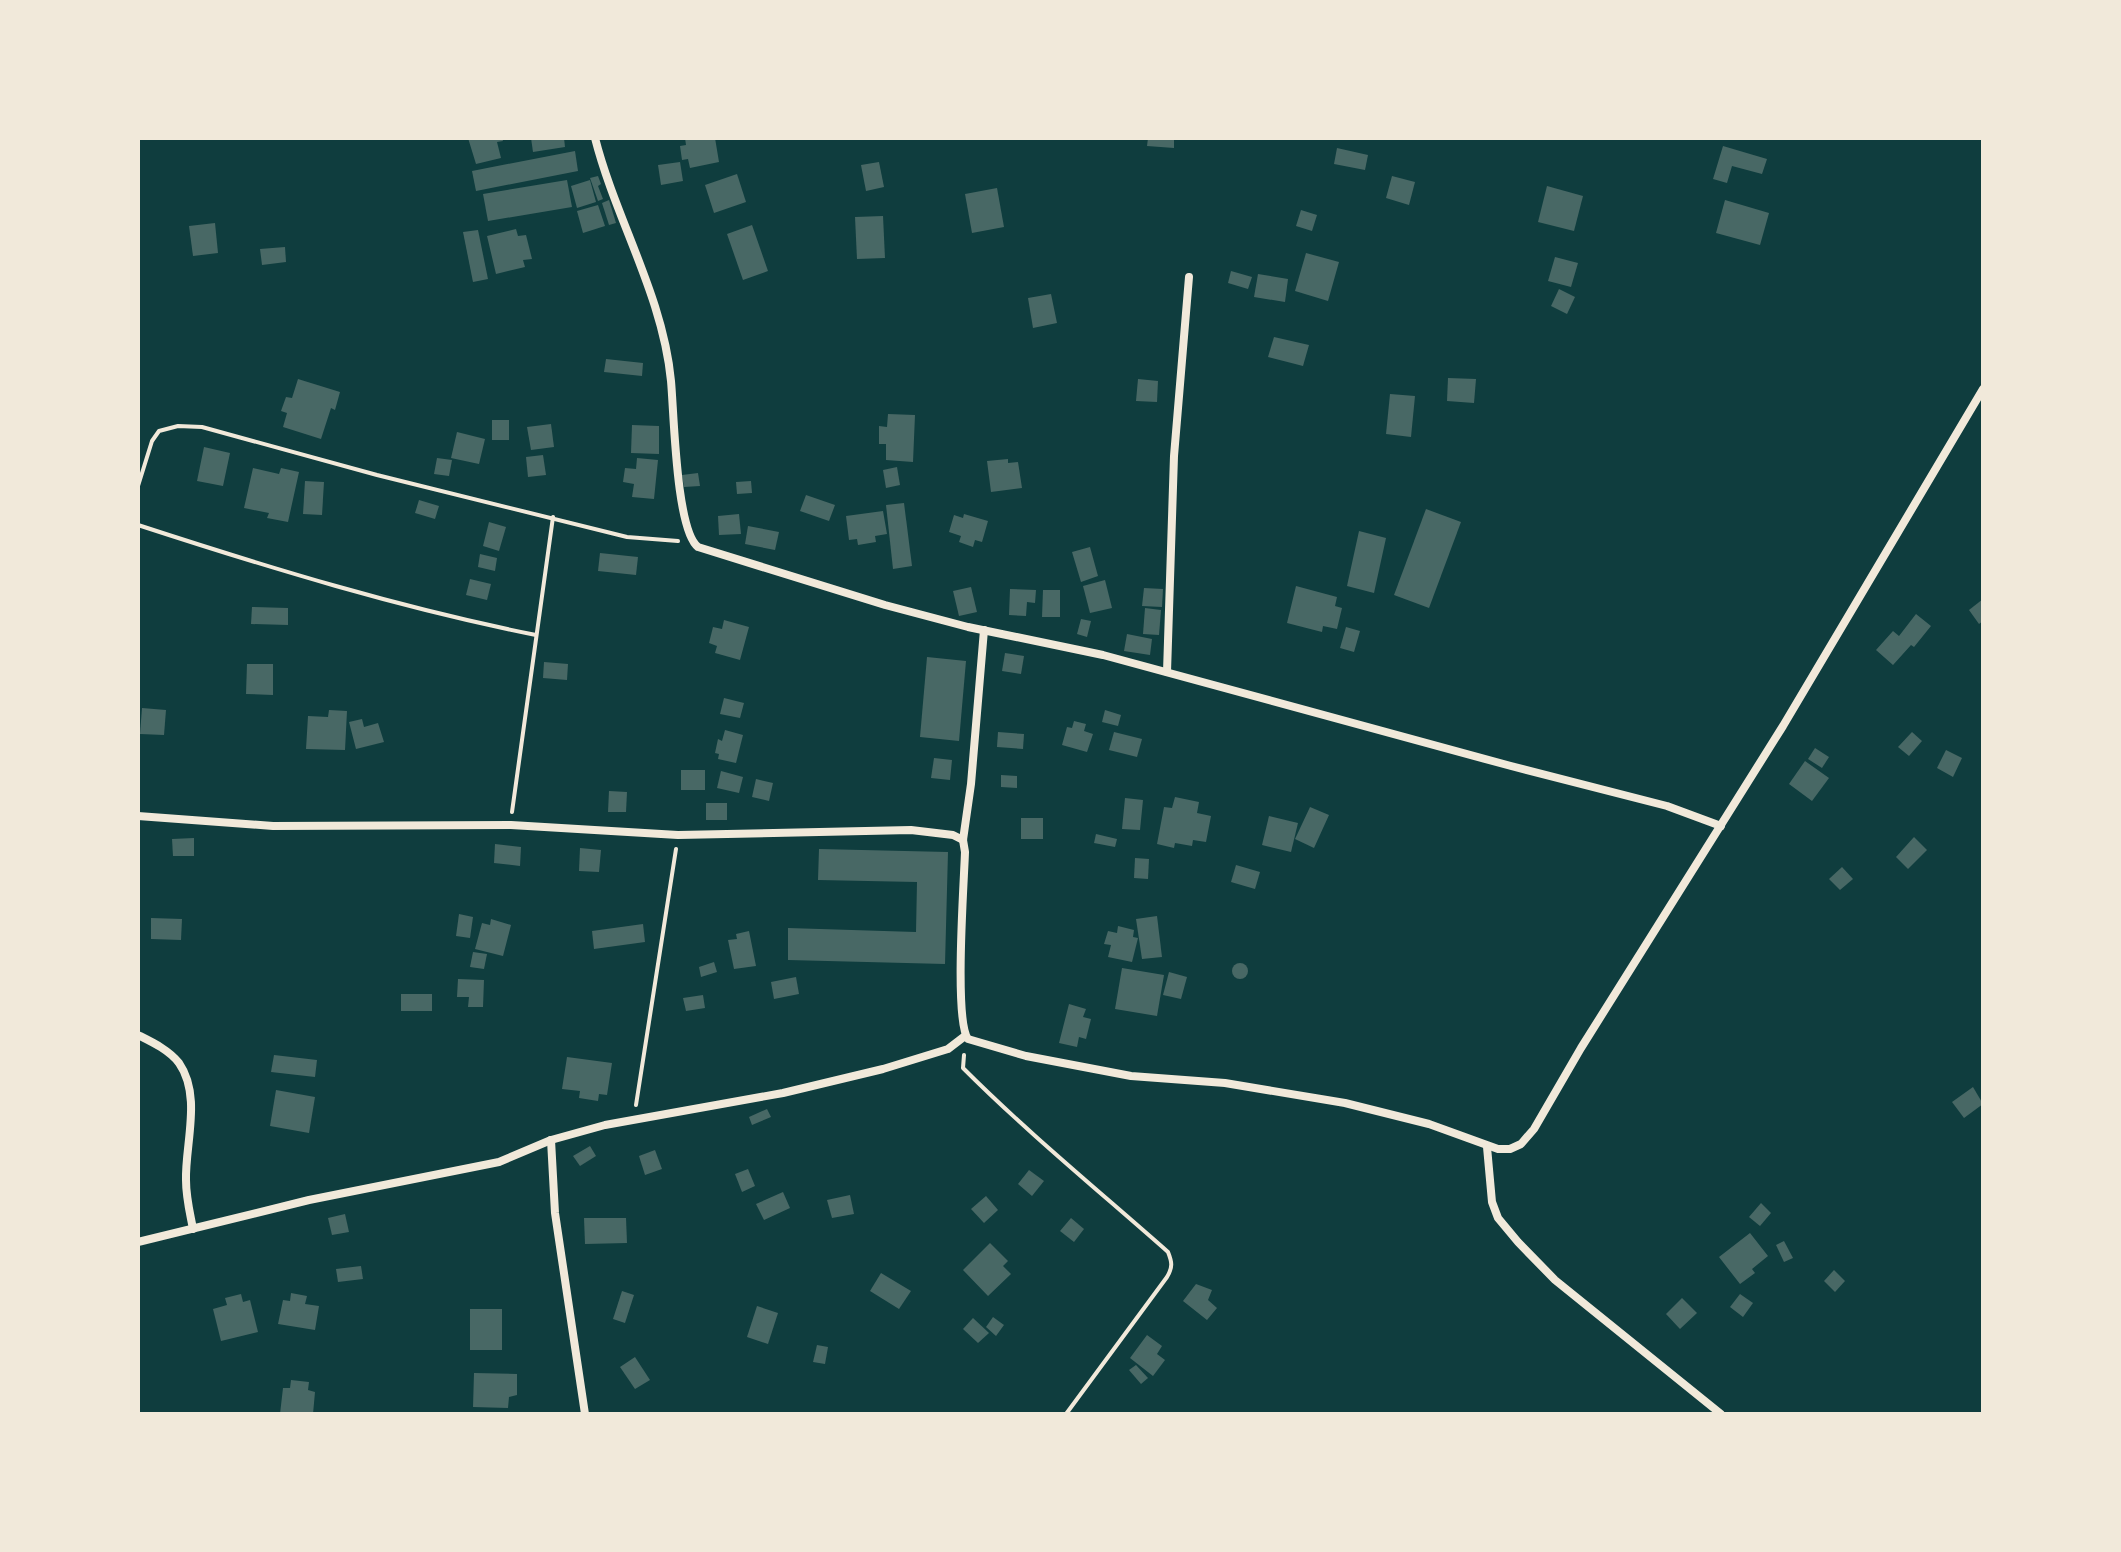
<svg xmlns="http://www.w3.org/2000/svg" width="2121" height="1552" viewBox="0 0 2121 1552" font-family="'Libre Baskerville',serif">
<rect width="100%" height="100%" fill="#0f3d3e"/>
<!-- building -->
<g fill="#486865">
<path d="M468 138H502L503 141 497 142 501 158 476 164Z"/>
<path d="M531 138H564L565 147 533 152Z"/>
<path d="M685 138H715L719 162 690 168 688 159 682 160 680 146 686 145Z"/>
<path d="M1148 138H1174V148L1147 146Z"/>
<path d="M1723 146 1767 159 1762 174 1732 166 1727 183 1713 179Z"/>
<path d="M1337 148 1368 155 1365 170 1334 164Z"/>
<path d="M575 151 578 171 476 191 472 171Z"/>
<path d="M680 162 683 181 661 185 658 165Z"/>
<path d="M879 162 884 187 866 191 861 165Z"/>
<path d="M737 174 746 202 714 213 705 185Z"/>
<path d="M598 176 601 184 598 186 603 199 598 201 590 178Z"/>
<path d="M1392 176 1415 182 1409 205 1386 198Z"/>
<path d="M567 180 572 207 488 221 483 194Z"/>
<path d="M590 180 596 202 577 208 571 186Z"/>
<path d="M1547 186 1583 196 1574 231 1538 222Z"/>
<path d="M997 188 1004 227 972 233 965 194Z"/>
<path d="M609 200 616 223 609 225 602 203Z"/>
<path d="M1725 200 1769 213 1760 245 1716 233Z"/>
<path d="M598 205 605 226 583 233 577 211Z"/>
<path d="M1301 210 1317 215 1312 231 1296 226Z"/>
<path d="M883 216 885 258 857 259 855 217Z"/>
<path d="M215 223 218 253 193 256 189 226Z"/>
<path d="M752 225 768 271 743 280 727 234Z"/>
<path d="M516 229 518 236 526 235 532 259 523 260 525 267 496 274 487 236Z"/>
<path d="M478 230 488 279 473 282 463 232Z"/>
<path d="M285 247 286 262 262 265 260 249Z"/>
<path d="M1306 253 1339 262 1328 301 1295 291Z"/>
<path d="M1555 257 1578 263 1571 287 1548 281Z"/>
<path d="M1231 271 1252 277 1248 289 1228 283Z"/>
<path d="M1258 274 1288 279 1285 302 1254 297Z"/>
<path d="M1559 289 1575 297 1567 314 1551 306Z"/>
<path d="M1051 294 1057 323 1033 328 1028 298Z"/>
<path d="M1274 337 1309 345 1303 366 1268 357Z"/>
<path d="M606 359 643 363 642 376 604 372Z"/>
<path d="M1448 378 1476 379 1474 403 1447 401Z"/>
<path d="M298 379 340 392 335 410 331 408 321 439 283 427 287 413 281 411 286 397 292 398Z"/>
<path d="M1138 379 1158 381 1157 402 1136 401Z"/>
<path d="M1390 394 1415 396 1411 437 1386 434Z"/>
<path d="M888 414 915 415 913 462 886 460V444H879V426L887 427Z"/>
<rect x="492" y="420" width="17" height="20"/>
<path d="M551 424 554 447 531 450 527 427Z"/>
<path d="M632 425 659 426V454L631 453Z"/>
<path d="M457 432 485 439 479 464 451 458Z"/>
<path d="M204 447 230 453 223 486 197 481Z"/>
<path d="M543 455 546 475 528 477 526 457Z"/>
<path d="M437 458 452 460 449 476 434 474Z"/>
<path d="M637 458 658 460 654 499 632 497 634 484 623 482 625 468 636 469Z"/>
<path d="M1008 459V463L1018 462 1022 488 991 492 987 461Z"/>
<path d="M897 467 900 485 886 488 883 470Z"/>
<path d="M253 468 279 474 281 468 299 472 288 522 267 518 269 513 244 508Z"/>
<path d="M698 473 700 486 684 487 682 475Z"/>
<path d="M305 481 324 482 322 515 303 514Z"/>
<path d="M751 481 752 493 737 494 736 482Z"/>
<path d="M806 495 835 505 829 521 800 511Z"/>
<path d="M419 500 439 506 435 519 415 513Z"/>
<path d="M904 503 912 566 893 569 886 505Z"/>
<path d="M1426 509 1461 522 1429 608 1394 595Z"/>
<path d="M883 511 887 534 875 536 876 542 858 545 857 539 849 540 846 516Z"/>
<path d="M739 514 741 534 719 535 718 516Z"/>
<path d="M964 514 988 521 982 542 975 540 973 547 959 542 961 536 949 532 954 515 963 518Z"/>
<path d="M489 522 506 527 499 551 483 546Z"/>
<path d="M748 526 779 532 775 550 745 544Z"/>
<path d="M1359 531 1386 538 1374 593 1347 586Z"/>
<path d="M1090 547 1098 576 1081 582 1072 552Z"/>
<path d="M600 553 638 557 636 575 598 571Z"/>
<path d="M480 554 497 558 495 571 478 567Z"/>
<path d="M470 579 491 584 487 600 466 595Z"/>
<path d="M1105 580 1112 608 1090 613 1083 586Z"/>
<path d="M1296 586 1337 597 1335 606 1342 608 1337 629 1323 626 1322 632 1287 623Z"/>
<path d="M971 587 977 612 959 616 953 591Z"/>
<path d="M1144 588 1163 589 1162 607 1142 606Z"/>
<path d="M1010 589 1036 590 1035 603 1027 602 1026 616 1009 615Z"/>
<path d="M1043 590H1060V617H1042Z"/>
<path d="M1983 599V621L1979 624 1969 610Z"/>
<path d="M252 607 288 608V625L251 624Z"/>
<path d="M1145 608 1161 610 1159 635 1143 634Z"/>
<path d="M1916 614 1931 626 1914 647 1911 645 1893 665 1876 650 1893 631 1899 636Z"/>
<path d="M1081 619 1091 621 1087 637 1077 634Z"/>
<path d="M724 620 749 627 740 660 715 653 717 646 709 643 713 627 722 629Z"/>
<path d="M1346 627 1360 631 1354 652 1340 648Z"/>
<path d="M1127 634 1152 639 1150 655 1124 651Z"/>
<path d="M1005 653 1024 656 1021 674 1002 671Z"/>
<path d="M927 657 966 661 959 741 920 737Z"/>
<path d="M544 662 568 664 567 680 543 678Z"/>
<path d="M247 664H273V695L246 694Z"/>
<path d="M724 698 744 703 740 718 720 714Z"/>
<path d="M142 708 166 710 164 735 140 734Z"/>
<path d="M329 710 347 711 345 750 306 749 308 716 328 717Z"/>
<path d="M1105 710 1121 715 1118 726 1102 722Z"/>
<path d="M362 719 364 727 378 723 384 742 356 749 349 722Z"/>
<path d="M1074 721 1086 724 1084 731 1093 734 1087 752 1062 745 1067 727 1072 728Z"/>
<path d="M725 730 743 735 736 763 718 759 719 754 715 753 718 739 722 741Z"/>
<path d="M998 732 1024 734 1023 749 997 747Z"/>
<path d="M1114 732 1142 739 1137 757 1109 750Z"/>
<path d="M1912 732 1922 741 1909 756 1898 747Z"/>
<path d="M1815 748 1829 757 1822 768 1808 759Z"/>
<path d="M1946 750 1962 758 1953 777 1937 768Z"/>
<path d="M934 758 952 760 950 780 931 778Z"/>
<path d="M1805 761 1829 778 1812 801 1789 784Z"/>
<rect x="681" y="770" width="24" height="20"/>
<path d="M721 771 743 777 739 793 717 788Z"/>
<path d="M1001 775 1017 776V788L1001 787Z"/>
<path d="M756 779 773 783 769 801 752 797Z"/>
<path d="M609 791 627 792 626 812H608Z"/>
<path d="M1175 797 1199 802 1197 813 1211 816 1206 842 1193 840 1192 846 1175 843 1174 848 1157 844 1164 807 1172 808Z"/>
<path d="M1125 798 1143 800 1140 830 1122 829Z"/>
<rect x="706" y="803" width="21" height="17"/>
<path d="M1310 807 1329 815 1314 848 1295 839Z"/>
<path d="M1269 816 1298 823 1291 852 1262 845Z"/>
<rect x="1021" y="818" width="22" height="21"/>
<path d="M1096 834 1117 839 1115 847 1094 843Z"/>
<path d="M1914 837 1927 850 1908 869 1896 857Z"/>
<path d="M194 838V856H173L172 839Z"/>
<path d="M495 844 521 847 520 866 494 863Z"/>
<path d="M580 848 601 850 599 872 579 871Z"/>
<path d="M819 849 948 852 945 964 788 960V928L916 932 917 882 818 880Z"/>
<path d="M1135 858 1149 859 1148 879 1134 878Z"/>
<path d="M1236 865 1260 872 1255 889 1231 882Z"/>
<path d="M1842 867 1853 879 1840 890 1829 879Z"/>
<path d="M459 914 473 917 470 938 456 936Z"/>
<path d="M1157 916 1162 957 1142 959 1136 919Z"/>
<path d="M151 918 182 919 181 940 151 939Z"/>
<path d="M491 919 511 925 503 956 475 949 482 923 490 925Z"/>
<path d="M643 924 645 942 594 949 592 931Z"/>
<path d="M1118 926 1134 930 1133 937 1138 938 1132 962 1108 957 1111 945 1104 944 1108 931 1117 933Z"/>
<path d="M749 931 756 966 734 969 728 940 737 939 736 934Z"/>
<path d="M473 952 487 954 484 969 470 967Z"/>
<path d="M714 962 717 972 701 977 699 967Z"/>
<circle cx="1240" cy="971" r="8"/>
<path d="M1122 968 1164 975 1157 1016 1115 1009Z"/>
<path d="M1169 972 1187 977 1181 999 1163 995Z"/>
<path d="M796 977 799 994 774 999 771 982Z"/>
<path d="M458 979 484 980 483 1007H468L469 997H457Z"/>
<rect x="401" y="994" width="31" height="17"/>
<path d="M703 995 705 1008 686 1011 683 998Z"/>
<path d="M1069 1004 1086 1009 1083 1017 1091 1019 1086 1039 1079 1037 1077 1047 1059 1043Z"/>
<path d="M274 1055 317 1060 315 1077 271 1072Z"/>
<path d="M567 1057 612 1063 607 1095 599 1094 598 1101 579 1098 580 1091 562 1089Z"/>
<path d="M1973 1087 1983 1104 1964 1118 1952 1102Z"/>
<path d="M276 1090 315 1097 309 1133 270 1126Z"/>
<path d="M767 1109 771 1117 752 1125 749 1117Z"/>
<path d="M590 1146 596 1156 580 1166 573 1156Z"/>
<path d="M655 1150 662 1169 645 1175 639 1156Z"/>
<path d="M748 1169 755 1186 742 1192 735 1174Z"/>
<path d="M1029 1170 1044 1181 1032 1196 1018 1184Z"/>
<path d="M783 1192 790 1208 764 1220 756 1204Z"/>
<path d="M850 1195 854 1214 832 1218 827 1200Z"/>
<path d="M986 1196 998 1210 984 1223 971 1209Z"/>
<path d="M1761 1203 1771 1213 1760 1226 1749 1217Z"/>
<path d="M345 1214 349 1232 332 1235 328 1218Z"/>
<path d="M584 1218H626L627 1243 585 1244Z"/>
<path d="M1071 1218 1084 1229 1074 1242 1060 1231Z"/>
<path d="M1750 1233 1768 1256 1752 1269 1755 1273 1740 1284 1719 1257Z"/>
<path d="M1784 1241 1793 1258 1784 1262 1776 1245Z"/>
<path d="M990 1243 1008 1261 1003 1266 1011 1274 988 1296 963 1270Z"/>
<path d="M361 1266 363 1279 338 1282 336 1269Z"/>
<path d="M1834 1270 1845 1281 1835 1292 1824 1281Z"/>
<path d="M881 1273 911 1291 899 1309 870 1291Z"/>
<path d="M1196 1284 1212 1290 1208 1300 1217 1308 1207 1320 1183 1301Z"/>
<path d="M622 1291 634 1295 625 1323 613 1319Z"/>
<path d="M291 1293 307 1296 305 1304 319 1306 315 1330 278 1324 283 1300 290 1301Z"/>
<path d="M241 1294 243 1302 250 1300 258 1332 221 1341 213 1309 227 1305 225 1298Z"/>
<path d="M1740 1294 1753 1303 1743 1317 1730 1307Z"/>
<path d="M1682 1298 1697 1313 1680 1329 1666 1314Z"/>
<path d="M757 1306 778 1313 768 1344 747 1337Z"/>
<rect x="470" y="1309" width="32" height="41"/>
<path d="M993 1317 1004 1325 996 1336 986 1327Z"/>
<path d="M973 1318 989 1333 978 1343 963 1329Z"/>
<path d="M1147 1335 1162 1346 1157 1354 1165 1360 1153 1376 1130 1358Z"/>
<path d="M817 1345 828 1347 825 1364 813 1362Z"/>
<path d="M635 1357 650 1380 635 1389 620 1367Z"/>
<path d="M1136 1365 1148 1378 1141 1384 1129 1370Z"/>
<path d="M474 1373 517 1374V1395L509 1397 508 1408 473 1407Z"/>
<path d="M291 1380 309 1382 308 1390 315 1392 313 1414H280L283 1388H290Z"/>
</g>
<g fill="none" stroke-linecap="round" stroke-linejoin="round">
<!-- path -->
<g stroke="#f1e9da" stroke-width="4">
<path d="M138 486 152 441 159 431 178 426 202 427 377 475 627 537 678 541"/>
<path d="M138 525C270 568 401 608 536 635"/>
<path d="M512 812 553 517"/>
<path d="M964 1055 963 1068C1028 1133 1099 1191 1168 1252 1172 1262 1173 1267 1167 1277L1066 1414"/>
<path d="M636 1105 676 849"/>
</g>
<!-- minor -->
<g stroke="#f1e9da" stroke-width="8">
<path d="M595 138C616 220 663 296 671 381 674 413 676 530 698 547L885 605 968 627 1103 655 1511 766 1667 806 1721 826"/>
<path d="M984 630 971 784 963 840 965 852C964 883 954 1020 968 1039L1026 1056 1131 1076 1225 1083 1345 1103 1429 1124 1498 1149H1510L1521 1144 1534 1129 1581 1048 1783 726 1983 389"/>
<path d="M1167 672 1174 456 1189 277"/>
<path d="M138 816 273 826 511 825 678 835 911 830 953 835 963 840"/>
<path d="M138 1035C152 1042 169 1050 179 1063 202 1096 185 1144 186 1180 186 1198 190 1213 193 1229"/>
<path d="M551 1140 555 1213 585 1414"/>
<path d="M1487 1147 1492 1202 1498 1218 1518 1242 1555 1280 1721 1414"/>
<path d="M138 1242 309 1200 499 1162 551 1140 605 1125 783 1093 883 1069 948 1049 965 1036"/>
</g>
</g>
<!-- border -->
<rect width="2121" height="1552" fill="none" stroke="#f1e9da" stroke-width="280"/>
</svg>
